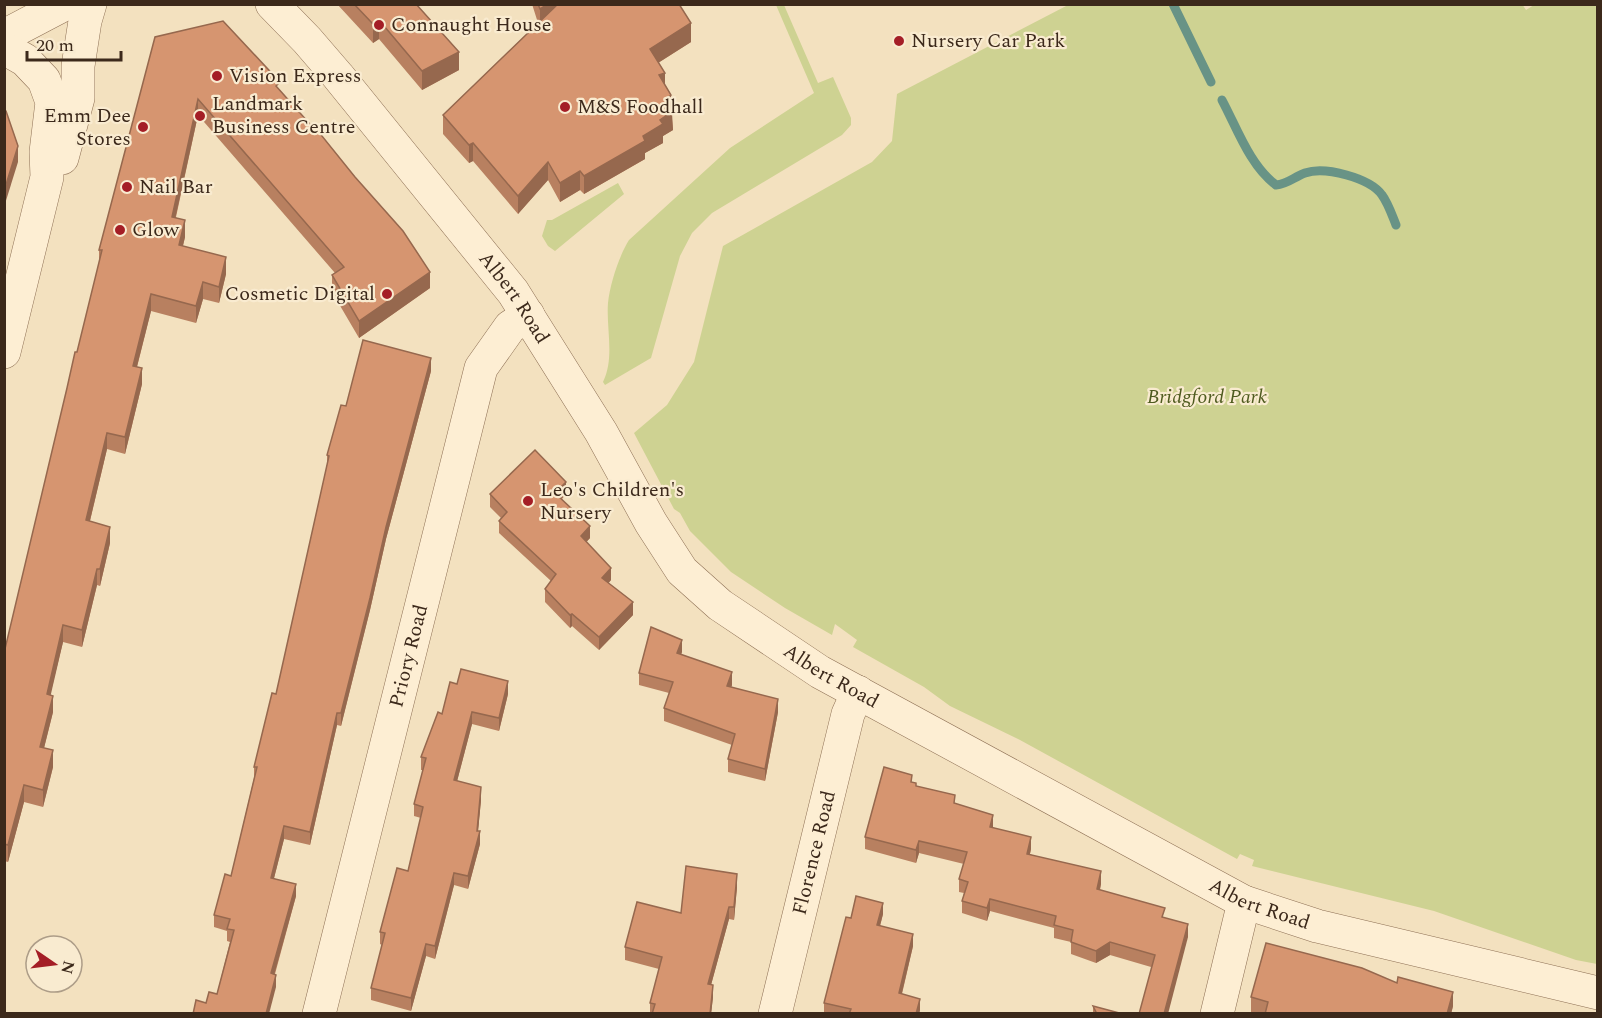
<svg xmlns="http://www.w3.org/2000/svg" width="1602" height="1018" viewBox="0 0 1602 1018" font-family="Spectral,serif">
<rect width="100%" height="100%" fill="#f3e1bf"/>
<!-- green -->
<g fill="#ced292">
<path d="M1522 4 1526 10 1534 5H1597V964L1576 960 1434 911 1252 866 1254 860 1240 854 1237 859 1020 740 950 706 924 687 853 647 857 640 835 624 832 635 785 608 731 572 690 531 680 513 674 509 634 433 667 405 694 362 723 246 872 162 892 141 897 94 1068 5Z"/>
<path d="M776 5H784L818 83 833 77 851 118V125L842 135 712 213 692 233 680 256 651 358 605 385 603 382C615 358 606 328 608 303 610 284 619 256 629 240L730 148 814 93Z"/>
<path d="M618 183 624 194 555 251 548 246 542 236 547 220H552Z"/>
</g>
<g fill="none" stroke-linecap="round" stroke-linejoin="round">
<!-- stream -->
<g stroke="#689386" stroke-width="9">
<path d="M1173 4 1211 82"/>
<path d="M1222 100C1237 128 1250 166 1276 185 1288 184 1294 177 1305 173 1325 166 1370 178 1382 195 1388 203 1392 215 1396 225"/>
</g>
<!-- minor casing -->
<g stroke="#8e7055" stroke-width="34">
<g id="minor">
<path id="s1" d="M272 4 307 40 338 76 513 292 601 432 651 523 682 571 720 605 820 672 1244 902 1317 926 1598 993"/>
<path d="M4 36 65 4"/>
<path d="M4 48 25 60 44 80 52 102 46 152 47 177 4 352"/>
<path d="M62 158 78 98V66L85 21 90 4"/>
<path id="s2" d="M319 1014 481 368 510 327 528 315"/>
<path id="s3" d="M775 1014 848 714 858 692"/>
<path d="M1217 1014 1244 902"/>
</g>
</g>
<!-- minor -->
<use href="#minor" stroke="#fdeed3" stroke-width="33"/>
</g>
<!-- wall -->
<g fill="#b88060">
<path d="M337 4H419L417 5 459 70 422 90 379 39 373 43Z"/>
<path d="M532 4H680L691 42 658 63 671 109 673 130 663 136V143L645 153V159L584 194 580 190 560 202 548 180 518 214 473 161 469 163 443 134V115L538 23Z"/>
<path d="M155 37 280 90 430 288 359 338 332 292V275L335 273 198 115 176 217 185 237 183 246 226 274 219 303 203 299 196 323 151 311 137 367 142 384 125 454 107 449 90 521 110 543 100 586 97 585 82 647 63 642 50 695 53 712 44 748 53 767 43 807 24 802 8 862 4 861V653L99 263V250Z"/>
<path d="M431 371 386 539 370 610 341 726 337 725 310 845 284 839 274 878 296 896 275 974 276 987 206 1003 217 994 230 942 227 941V931L214 927V915L231 876 254 778V767L276 694 327 465V455L346 406Z"/>
<path d="M490 494H566L562 499 590 538 586 542 611 580 608 583 633 615 599 650 572 626 570 628 545 602V589L551 581 499 533V521L501 518 490 507Z"/>
<path d="M682 652 681 654 732 685 731 687 778 712 765 781 728 772V759L732 745 664 721V708L669 693 639 685V673Z"/>
<path d="M508 694 499 731 472 724 457 781 481 800 478 831 480 844 468 889 454 885 435 959 426 956 411 1011 371 1000V988L382 945 380 944V932L408 871 421 818 414 816V804L423 770H421V757L442 714Z"/>
<path d="M912 782 916 786 955 804 993 828 1031 849 1030 854 1101 884 1100 890 1165 918 1188 937 1151 967 1110 955 1096 963 1071 954V942L1054 938V928L990 911 987 921 962 913V901L964 893 959 892V879L964 864 919 853 916 863 865 849V837Z"/>
<path d="M737 887 734 920 729 919 711 985 713 997 711 1014H650V1003L659 969 625 960V947L681 913Z"/>
<path d="M883 914 880 926 913 946 902 994 920 1010 919 1014H824V1003L851 918Z"/>
<path d="M1397 983 1453 1006 1451 1014H1259L1251 1012V997Z"/>
<path d="M1093 1006 1123 1014H1093Z"/>
</g>
<!-- shaded-wall -->
<g fill="#96684e">
<path d="M548 4H570L540 28V9Z"/>
<path d="M379 20V39L373 43V24Z"/>
<path d="M691 23V42L650 68V49Z"/>
<path d="M459 52V70L422 90V71Z"/>
<path d="M665 73V92L659 75Z"/>
<path d="M671 95 673 130 663 136V143L645 153V159L584 194V176L643 136 660 120 666 99Z"/>
<path d="M198 99V115L172 233V217Z"/>
<path d="M473 143V161L469 163V145Z"/>
<path d="M18 146V162L4 207V191Z"/>
<path d="M548 162V180L518 214V196Z"/>
<path d="M580 171V190L560 202V183Z"/>
<path d="M185 220V237L179 261V245Z"/>
<path d="M226 257V274L219 303V287Z"/>
<path d="M430 272V288L359 338V321Z"/>
<path d="M203 282V299L196 323V306Z"/>
<path d="M151 294V311L133 382V366Z"/>
<path d="M431 358V371L386 539 370 610 341 726V713L386 527Z"/>
<path d="M142 368V384L125 454V437Z"/>
<path d="M107 433V449L86 537V520Z"/>
<path d="M566 482V494L555 505V493Z"/>
<path d="M590 526V538L581 548V536Z"/>
<path d="M110 527V543L100 586V569Z"/>
<path d="M611 568V580L602 591V578Z"/>
<path d="M97 569V585L82 647V630Z"/>
<path d="M633 602V615L599 650V637Z"/>
<path d="M572 614V626L570 628V615Z"/>
<path d="M63 625V642L47 711V694Z"/>
<path d="M682 640V652L677 665V653Z"/>
<path d="M732 672V685L727 698V686Z"/>
<path d="M508 681V694L499 731V718Z"/>
<path d="M53 696V712L40 764V747Z"/>
<path d="M778 699V712L765 781V769Z"/>
<path d="M472 712V724L454 793V780Z"/>
<path d="M337 713V725L310 845V832Z"/>
<path d="M53 750V767L43 807V790Z"/>
<path d="M24 785V802L8 862V845Z"/>
<path d="M481 787V800L477 842 480 831V844L468 889V876L477 831Z"/>
<path d="M993 815V828L990 827Z"/>
<path d="M284 826V839L271 890V878Z"/>
<path d="M1031 837V849L1027 866V854Z"/>
<path d="M919 841V853L916 863V850Z"/>
<path d="M1101 871V884L1097 901V889Z"/>
<path d="M454 873V885L435 959V946Z"/>
<path d="M737 874V887L734 920V907Z"/>
<path d="M296 884V896L271 986V973Z"/>
<path d="M990 899V911L987 921V908Z"/>
<path d="M883 903V914L877 937V925Z"/>
<path d="M729 907V919L708 996V984Z"/>
<path d="M1188 924V937L1168 1014H1164Z"/>
<path d="M913 934V946L899 1005V993Z"/>
<path d="M1110 942V955L1096 963V951Z"/>
<path d="M426 944V956L411 1011V998Z"/>
<path d="M276 975V987L269 1014H266Z"/>
<path d="M713 985V997L711 1014H710Z"/>
<path d="M1453 992V1006L1451 1014H1447Z"/>
<path d="M920 999V1010L919 1014H916Z"/>
</g>
<!-- building -->
<g fill="#d69570" stroke="#96684e" stroke-width="1.5">
<path d="M354 4H416L459 52 422 71 379 20 373 24Z"/>
<path d="M538 4H548L540 9Z"/>
<path d="M558 4H679L691 23 650 49 665 73 659 75 671 95 666 99 673 111 660 120 663 124 643 136 645 141 584 176 580 171 560 183 548 162 518 196 473 143 469 145 443 115Z"/>
<path d="M223 21 280 82 276 86 317 132 318 131 355 177 403 231 430 272 359 321 332 275 344 267 198 99 172 217 185 220 179 245 226 257 219 287 203 282 196 306 151 294 133 366 142 368 125 437 107 433 86 520 110 527 100 569H97L82 630 63 625 47 694 53 696 40 747 53 750 43 790 24 785 8 845 4 844V653L67 388 75 352H77L102 250H99L155 37Z"/>
<path d="M4 110 6 111 18 146 4 191Z"/>
<path d="M363 340 431 358 386 527 370 598 341 713H337L310 832 284 826 271 878 296 884 271 973 276 975 266 1014H193L196 1000 206 1003 209 992 217 994 234 930 227 929 230 919 214 915 225 874 231 876 257 767H254L272 693 276 694 329 456 327 455 341 405 346 406Z"/>
<path d="M535 450 566 482 555 493 590 526 581 536 611 568 602 578 633 602 599 637 572 614 570 615 545 589 556 574 499 521 507 512 490 494Z"/>
<path d="M651 627 682 640 677 653 732 672 727 686 778 699 765 769 728 759 735 734 664 708 673 682 639 673Z"/>
<path d="M461 669 508 681 499 718 472 712 454 780 481 787 477 831H480L468 876 454 873 435 946 426 944 411 998 371 988 385 933 380 932 397 868 408 871 423 807 414 804 426 758 421 757 438 712 442 714 450 682 457 684Z"/>
<path d="M884 767 912 775 911 782 916 783V786L955 795 954 803 993 815 990 827 1031 837 1027 854 1101 871 1097 889 1165 908 1162 917 1188 924 1164 1014H1139L1155 955 1110 942 1096 951 1071 942 1073 930 1054 925 1056 916 990 899 987 908 962 901 968 882 959 879 967 852 919 841 916 850 865 837Z"/>
<path d="M686 866 737 874 734 907H729L708 984 713 985 710 1014H652L655 1004 650 1003 662 957 625 947 637 902 681 913Z"/>
<path d="M856 896 883 903 877 925 913 934 899 993 920 999 916 1014H849L851 1009 824 1003 846 917 851 918Z"/>
<path d="M1266 943 1362 968 1397 983 1398 977 1453 992 1447 1014H1265L1268 1002 1251 997Z"/>
<path d="M1093 1006 1123 1014H1097Z"/>
</g>
<!-- markers -->
<g fill="#a41e26" stroke="#f9ebd0" stroke-width="2">
<circle cx="379" cy="25" r="6"/>
<circle cx="899" cy="41" r="6"/>
<circle cx="217" cy="76" r="6"/>
<circle cx="565" cy="107" r="6"/>
<circle cx="200" cy="116" r="6"/>
<circle cx="143" cy="127" r="6"/>
<circle cx="127" cy="187" r="6"/>
<circle cx="120" cy="230" r="6"/>
<circle cx="387" cy="294" r="6"/>
<circle cx="528" cy="501" r="6"/>
</g>
<g text-anchor="middle" dominant-baseline="central" stroke-width="4.5" stroke-linejoin="round" paint-order="stroke">
<!-- poi labels -->
<g font-size="20" fill="#3c291b" stroke="#f9ebd0" text-anchor="start">
<text x="391" y="25">Connaught House</text>
<text x="911" y="41">Nursery Car Park</text>
<text x="229" y="76">Vision Express</text>
<text x="212" y="104">Landmark<tspan x="212" dy="23">Business Centre</tspan></text>
<text x="577" y="107">M&amp;S Foodhall</text>
<text x="131" y="116" text-anchor="end">Emm Dee<tspan x="131" dy="23">Stores</tspan></text>
<text x="139" y="187">Nail Bar</text>
<text x="132" y="230">Glow</text>
<text x="375" y="294" text-anchor="end">Cosmetic Digital</text>
<text x="540" y="490">Leo's Children's<tspan x="540" dy="23">Nursery</tspan></text>
</g>
<!-- street labels -->
<g font-size="20" fill="#3c291b" stroke="#f9ebd0">
<text stroke="none"><textPath href="#s1" startOffset="381">Albert Road</textPath></text>
<text stroke="none"><textPath href="#s2" startOffset="369">Priory Road</textPath></text>
<text stroke="none"><textPath href="#s1" startOffset="885">Albert Road</textPath></text>
<text stroke="none"><textPath href="#s3" startOffset="166">Florence Road</textPath></text>
<text stroke="none"><textPath href="#s1" startOffset="1371">Albert Road</textPath></text>
</g>
<!-- park labels -->
<g font-size="20" font-style="italic" fill="#4f5b1f" stroke="#f9ebd0">
<text x="1207" y="397">Bridgford Park</text>
</g>
</g>
<!-- border -->
<rect width="1602" height="1018" fill="none" stroke="#3c291b" stroke-width="12"/>
<!-- north arrow -->
<g transform="translate(54 964) rotate(104)"><circle r="28" fill="#f9ebd0" stroke="#ad9d88" stroke-width="1.5"/>
<path d="M0-4.5L10 22L0 15L-10 22Z" fill="#a41e26"/>
<text y="-9" font-size="16" font-weight="bold" text-anchor="middle" fill="#3c291b">N</text>
</g>
<!-- scale -->
<path d="M27 51v9h94v-9" fill="none" stroke="#3c291b" stroke-width="3"/>
<text x="36" y="51" font-size="18" fill="#3c291b" stroke="#f9ebd0" stroke-width="4.5" paint-order="stroke">20 m</text>
</svg>
